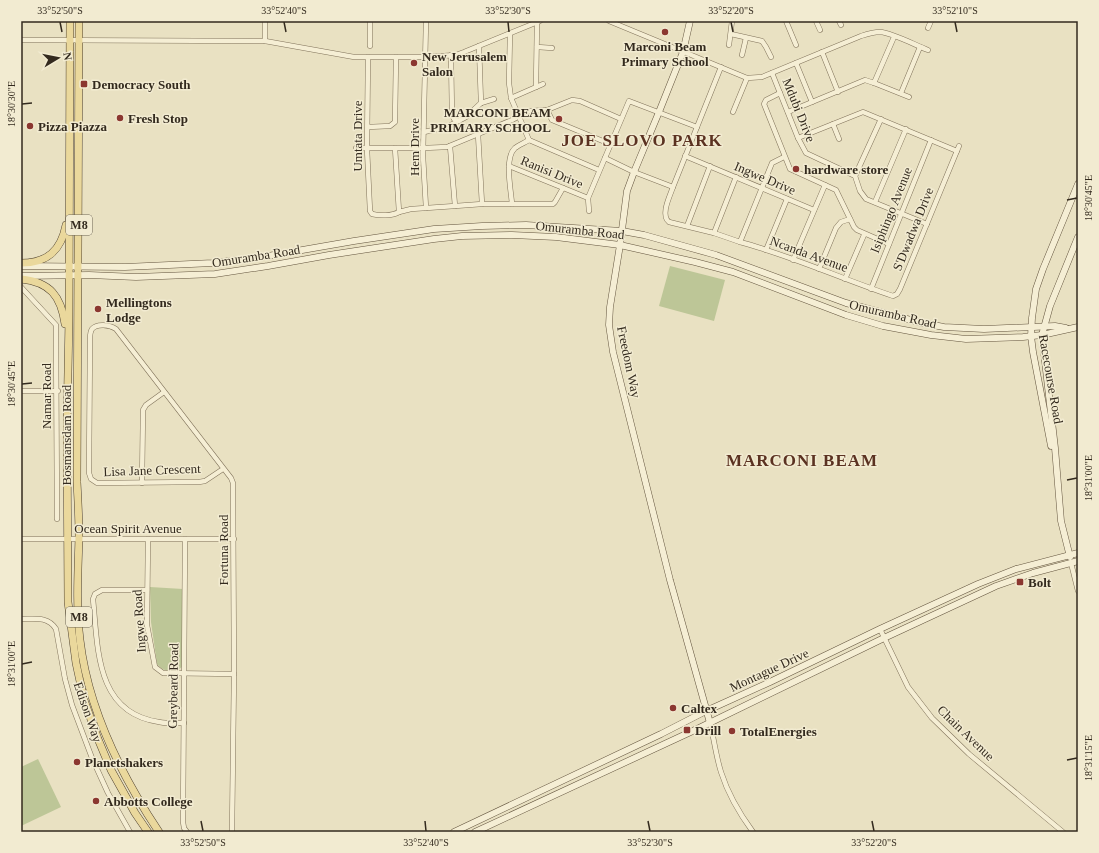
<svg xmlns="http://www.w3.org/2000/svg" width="1099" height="853" viewBox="0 0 1099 853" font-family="'Times New Roman',serif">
<rect width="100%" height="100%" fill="#e9e1c2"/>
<!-- green -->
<g fill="#bdc697">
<path d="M670 266 725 280 714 321 659 306Z"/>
<path d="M150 587 183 589 182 667C174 673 163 672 157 664L151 622Z"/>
<path d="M38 759 61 807 21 826V767Z"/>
</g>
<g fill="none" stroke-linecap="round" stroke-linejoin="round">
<!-- street casing -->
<g stroke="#81735b" stroke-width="5.5">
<g id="street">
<path d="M609 21 747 78 762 77 861 36C867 34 873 32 880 32 893 33 915 45 928 50"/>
<path d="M786 21 796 45"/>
<path d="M816 21 820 30"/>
<path d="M839 21 841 25"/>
<path d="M928 28 931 21"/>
<path d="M510 33 509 83 511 98 529 140"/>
<path d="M731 34 762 41 766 47 771 57"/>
<path d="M21 40 265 41 354 57H425L456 55 464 52 540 21"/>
<path d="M265 41V21"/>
<path d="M729 45 732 21"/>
<path d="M370 46V21"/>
<path d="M479 46 481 103"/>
<path d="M537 47 552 48"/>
<path d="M822 52 838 92"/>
<path d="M451 55 452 115 454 119 459 121"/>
<path d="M742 55 746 38"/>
<path d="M368 57 367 149 370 211 372 214C380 216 392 216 399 212L395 148"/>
<path d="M796 63 812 102"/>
<path d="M772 73 798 138 806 153 855 176 860 191 866 199 927 224"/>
<path d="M874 83 894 37"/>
<path d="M536 87 537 22"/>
<path d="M780 93 766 100 764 104 790 169 836 190 854 227 857 230 889 244"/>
<path d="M901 93 920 47"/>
<path d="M511 98 543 84"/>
<path d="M547 110 552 120 610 144"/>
<path d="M733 112 747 78"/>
<path d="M788 112 865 80 874 83 909 97"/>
<path d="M833 124 839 139"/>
<path d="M368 127 390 126 395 122 396 57"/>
<path d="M424 132 447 127 466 117 481 103 494 99"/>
<path d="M478 134 482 204"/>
<path d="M798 138 863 112 957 151"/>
<path d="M529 140 599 170"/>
<path d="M356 148H424L447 147 512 120 528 111 547 110 572 100 580 101 621 119"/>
<path d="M685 156 814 210"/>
<path d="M605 158 634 172 673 187"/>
<path d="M509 166 588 198"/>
<path d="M855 176 881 119"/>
<path d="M736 177 714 233 740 242 772 163 784 157"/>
<path d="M875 202 906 129"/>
<path d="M512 204C511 190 504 158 515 148 519 145 524 143 529 140"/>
<path d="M455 206 482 204H553L555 202 563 188"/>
<path d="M426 208 455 206 450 146"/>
<path d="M589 211 588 198 629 101 697 127"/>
<path d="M399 212 411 209 426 208 423 156 426 21"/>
<path d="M687 226 710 166"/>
<path d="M714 233 669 222C660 215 670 196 673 187L721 67"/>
<path d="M740 242C792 256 842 279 893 296L897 294 900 289 959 146"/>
<path d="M766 250 787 199"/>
<path d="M793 260 825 185"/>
<path d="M819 269 836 228 841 222 850 219"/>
<path d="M845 279 864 235"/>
<path d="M21 287 56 325 57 519"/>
<path d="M871 289 931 140"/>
<path d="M21 391H58"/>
<path d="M223 469 205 481 199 482 97 483 91 479 89 473 90 339C90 335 90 332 92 329 97 323 110 325 116 329L231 478 233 483 234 674 232 832"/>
<path d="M142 483 143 410 146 405 164 392"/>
<path d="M21 539H234"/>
<path d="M148 539 147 625 155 667 163 673 234 674"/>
<path d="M185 539 183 822 184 828 187 832"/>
<path d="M1071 563 1078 591"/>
<path d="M147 590H102L95 594 93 599C98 650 96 713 159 722 167 724 176 723 184 723"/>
<path d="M21 619C34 619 48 616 56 629L65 679 72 705 92 758 108 793 130 832"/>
<path d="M880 629 908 687 932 718 969 754 1063 832"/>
<path d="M710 723C714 739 716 756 721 772 728 794 739 813 753 832"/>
</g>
</g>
<!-- secondary casing -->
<g stroke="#63543e" stroke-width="7">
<g id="secondary">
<path d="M690 21 683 52 659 112 634 172 627 191 620 245 610 307 609 325 613 352 670 580 710 723"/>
<path d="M21 266 125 267 213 263 268 256 354 241 434 229 482 226 526 225 557 227 622 231 644 235 716 255 846 303 922 323 944 327 984 329 1055 326 1066 328"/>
<path d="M21 276 89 275 136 277 215 274 268 266 329 255 434 239 462 236 512 235 556 237 620 245 695 262 733 272 846 315 883 326 931 335 966 339 1023 337 1042 335 1078 327"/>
<path d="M1051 446 1033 352 1031 336 1032 318 1036 289 1043 269 1078 184"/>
<path d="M1070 557 1061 521 1055 448 1042 335 1050 306 1078 237"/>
<path d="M454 832 661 734 706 711 770 682 880 629 978 584 1016 569 1078 553"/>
<path d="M475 832 697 729 884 638 996 586 1033 573 1078 561"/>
</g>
</g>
<!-- primary casing -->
<g stroke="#4f412f" stroke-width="8">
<g id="primary">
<path d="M70 21 69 319 67 425 68 602 76 663 84 700 98 739 111 770 135 813 148 832"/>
<path d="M79 21 77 482C78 500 79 518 79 537 78 571 76 606 80 640 88 709 121 775 159 832"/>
<path d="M21 263C47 263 61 251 66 225"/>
<path d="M21 279C50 282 61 296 65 324"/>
</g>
</g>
<!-- street -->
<use href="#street" stroke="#f5eed4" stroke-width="4.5"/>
<!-- secondary -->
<use href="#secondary" stroke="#f5eed4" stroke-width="6"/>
<!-- primary -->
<use href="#primary" stroke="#ead89c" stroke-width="7"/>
</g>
<!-- ticks -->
<path fill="none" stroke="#332a1e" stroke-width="1.5" d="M60 22 62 32M284 22 286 32M508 22 509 32M731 22 733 32M955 22 957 32M22 104 32 103M1067 200 1077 198M22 384 32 383M1067 480 1077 478M22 664 32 662M1067 760 1077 758M201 821 203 831M425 821 426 831M648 821 650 831M872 821 874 831"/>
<!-- markers -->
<g fill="#8b3730" stroke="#f2ebd1" stroke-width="1.5">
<circle cx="665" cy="32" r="4"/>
<circle cx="414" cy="63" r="4"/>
<rect x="80" y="80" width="8" height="8" rx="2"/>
<circle cx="120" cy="118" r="4"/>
<circle cx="559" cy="119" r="4"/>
<circle cx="30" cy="126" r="4"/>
<circle cx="796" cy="169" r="4"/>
<circle cx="98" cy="309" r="4"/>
<rect x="1016" y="578" width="8" height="8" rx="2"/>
<circle cx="673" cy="708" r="4"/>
<rect x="683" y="726" width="8" height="8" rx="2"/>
<circle cx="732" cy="731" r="4"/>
<circle cx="77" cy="762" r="4"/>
<circle cx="96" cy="801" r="4"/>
</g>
<g text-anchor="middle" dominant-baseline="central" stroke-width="3" stroke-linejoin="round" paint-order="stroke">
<!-- shield labels -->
<g fill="#f2ebd1" stroke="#6c6454" stroke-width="1">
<rect x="66" y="215" width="26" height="20" rx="3"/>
<rect x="66" y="607" width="26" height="20" rx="3"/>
</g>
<g font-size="12" font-weight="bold" fill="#332a1e">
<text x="79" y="225">M8</text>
<text x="79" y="617">M8</text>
</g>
<!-- poi labels -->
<g font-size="13" font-weight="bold" fill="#332a1e" stroke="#f2ebd1" text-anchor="start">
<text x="665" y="46" text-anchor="middle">Marconi Beam<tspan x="665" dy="15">Primary School</tspan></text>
<text x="422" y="56">New Jerusalem<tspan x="422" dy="15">Salon</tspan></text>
<text x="92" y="84">Democracy South</text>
<text x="551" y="112" text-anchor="end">MARCONI BEAM<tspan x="551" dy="15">PRIMARY SCHOOL</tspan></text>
<text x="128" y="118">Fresh Stop</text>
<text x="38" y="126">Pizza Piazza</text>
<text x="804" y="169">hardware store</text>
<text x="106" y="302">Mellingtons<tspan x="106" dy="15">Lodge</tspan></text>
<text x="1028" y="582">Bolt</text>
<text x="681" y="708">Caltex</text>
<text x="695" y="730">Drill</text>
<text x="740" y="731">TotalEnergies</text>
<text x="85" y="762">Planetshakers</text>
<text x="104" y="801">Abbotts College</text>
</g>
<!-- street labels -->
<g font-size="13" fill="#332a1e" stroke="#f2ebd1">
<text transform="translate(799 110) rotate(68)">Mdubi Drive</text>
<text transform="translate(357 136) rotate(-90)">Umtata Drive</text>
<text transform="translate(414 147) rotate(-90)">Hem Drive</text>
<text transform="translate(552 172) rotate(22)">Ranisi Drive</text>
<text transform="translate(765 178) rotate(23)">Ingwe Drive</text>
<text transform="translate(891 210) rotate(-68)">Isiphingo Avenue</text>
<text transform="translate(913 229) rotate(-68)">S'Dwadwa Drive</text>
<text transform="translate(580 230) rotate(6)">Omuramba Road</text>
<text transform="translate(809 254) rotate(20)">Ncanda Avenue</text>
<text transform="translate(256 256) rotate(-9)">Omuramba Road</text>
<text transform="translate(893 314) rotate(13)">Omuramba Road</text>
<text transform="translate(629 362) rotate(78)">Freedom Way</text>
<text transform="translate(1051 379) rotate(80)">Racecourse Road</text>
<text transform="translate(46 396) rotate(-90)">Namar Road</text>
<text transform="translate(66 435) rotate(-90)">Bosmansdam Road</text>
<text transform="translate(152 470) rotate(-2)">Lisa Jane Crescent</text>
<text x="128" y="528">Ocean Spirit Avenue</text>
<text transform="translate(223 550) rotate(-90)">Fortuna Road</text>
<text transform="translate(139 621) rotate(-94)">Ingwe Road</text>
<text transform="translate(769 670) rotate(-25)">Montague Drive</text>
<text transform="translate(173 686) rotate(-89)">Greybeard Road</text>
<text transform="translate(88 712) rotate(71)">Edison Way</text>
<text transform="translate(966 733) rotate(44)">Chain Avenue</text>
</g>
<!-- district labels -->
<g font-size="17" font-weight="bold" letter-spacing="1" fill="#5b3221" stroke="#f2ebd1">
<text x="642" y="140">JOE SLOVO PARK</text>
<text x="802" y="460">MARCONI BEAM</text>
</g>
</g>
<!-- border -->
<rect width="1099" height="853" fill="none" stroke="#f2ebd1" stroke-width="44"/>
<!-- north arrow -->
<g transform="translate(58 58) rotate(80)" stroke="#f2ebd1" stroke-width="3" paint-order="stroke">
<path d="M0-3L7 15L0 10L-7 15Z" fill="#332a1e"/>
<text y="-6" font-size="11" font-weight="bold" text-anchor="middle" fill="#332a1e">N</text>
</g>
<rect x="22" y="22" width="1055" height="809" fill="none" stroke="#332a1e" stroke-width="1.5"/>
<g font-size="10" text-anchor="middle" fill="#332a1e">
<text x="60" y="14">33°52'50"S</text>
<text x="284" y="14">33°52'40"S</text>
<text x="508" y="14">33°52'30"S</text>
<text x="731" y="14">33°52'20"S</text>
<text x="955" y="14">33°52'10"S</text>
<text transform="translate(11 104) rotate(-90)" y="4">18°30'30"E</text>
<text transform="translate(1088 198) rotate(-90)" y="4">18°30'45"E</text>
<text transform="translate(11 384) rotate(-90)" y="4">18°30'45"E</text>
<text transform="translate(1088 478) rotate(-90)" y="4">18°31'00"E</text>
<text transform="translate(11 664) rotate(-90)" y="4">18°31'00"E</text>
<text transform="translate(1088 758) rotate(-90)" y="4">18°31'15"E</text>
<text x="203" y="846">33°52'50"S</text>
<text x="426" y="846">33°52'40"S</text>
<text x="650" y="846">33°52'30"S</text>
<text x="874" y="846">33°52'20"S</text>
</g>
</svg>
